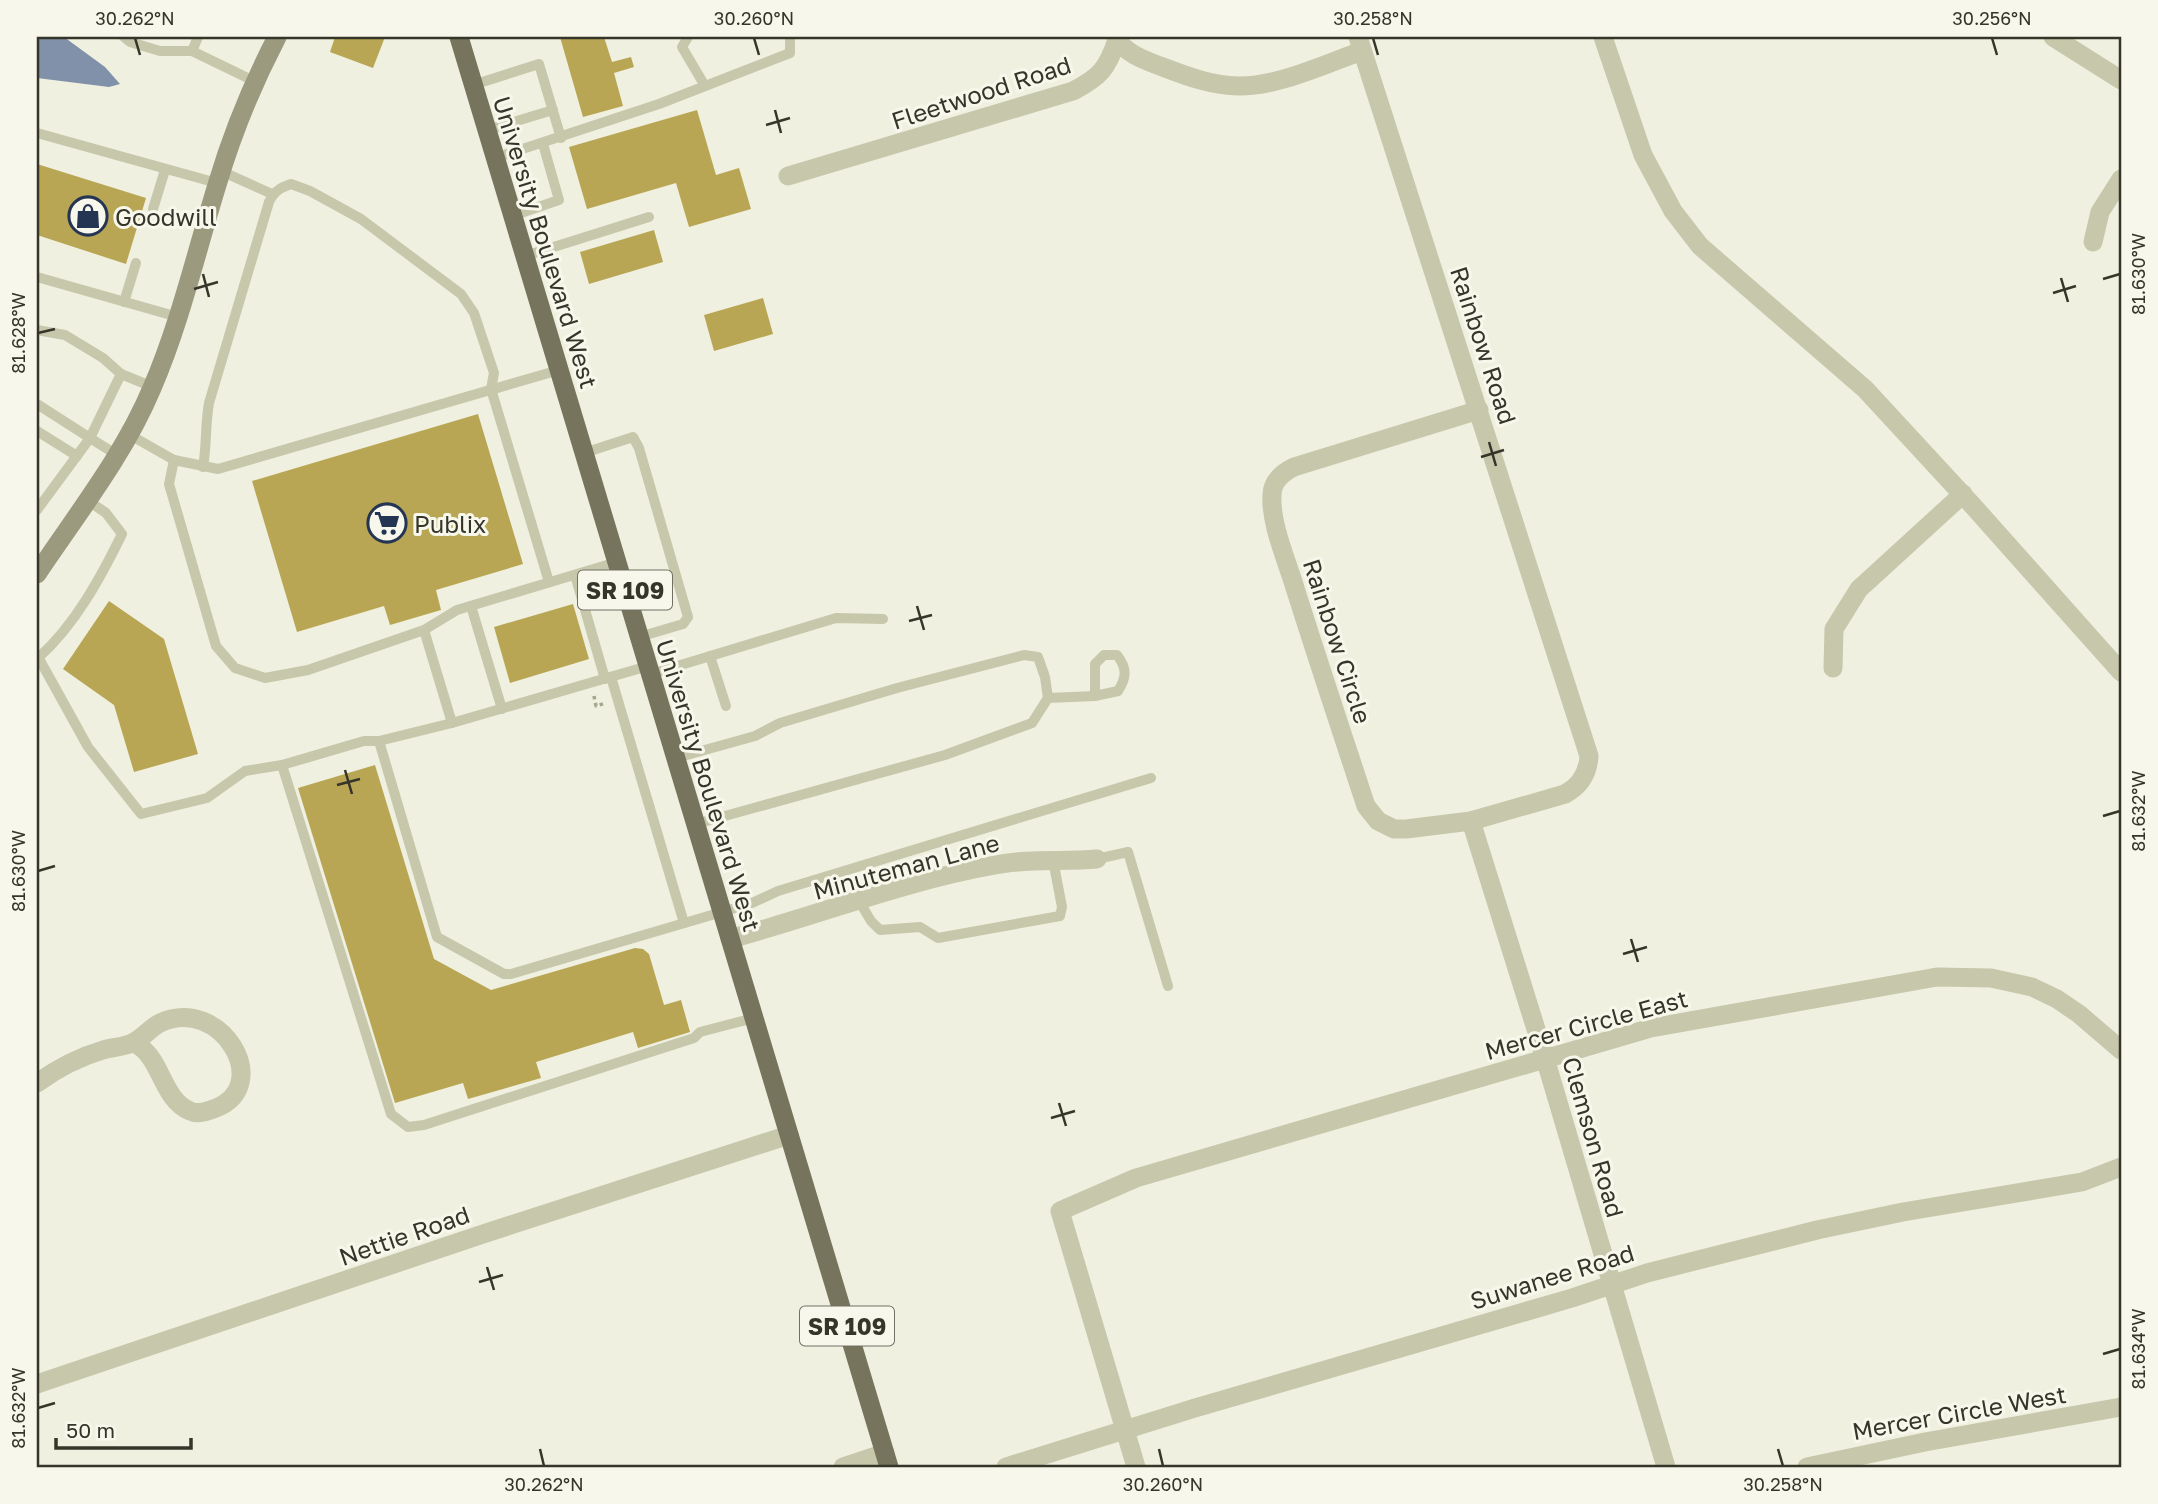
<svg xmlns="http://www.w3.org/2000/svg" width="2158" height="1504" viewBox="0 0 2158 1504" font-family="'Golos Text',sans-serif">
<rect width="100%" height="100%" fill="#eff0df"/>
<!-- water -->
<path fill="#8191aa" d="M37 37H64L105 67 120 84 109 87 37 78Z"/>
<!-- building -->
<g fill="#b9a654">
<path d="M335 37H385L373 68 330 52Z"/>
<path d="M560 37H604L612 62 631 57 634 67 614 73 623 106 583 117Z"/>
<path d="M697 110 716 175 739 168 751 209 689 227 676 183 587 209 569 147Z"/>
<path d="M37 164 146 198 126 264 37 235Z"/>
<path d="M654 230 663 262 589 284 580 252Z"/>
<path d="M763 298 773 334 714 351 704 315Z"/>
<path d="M478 414 523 564 436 590 441 610 390 625 384 606 297 632 252 481Z"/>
<path d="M109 601 164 639 198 754 134 772 114 705 63 669Z"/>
<path d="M573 604 589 659 510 683 494 627Z"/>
<path d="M375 765 434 959 491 990 635 948 643 949 649 954 664 1005 681 1000 690 1032 638 1048 633 1032 536 1062 541 1078 468 1099 463 1083 395 1103 298 788Z"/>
</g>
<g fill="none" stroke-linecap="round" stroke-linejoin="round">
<!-- path -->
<path stroke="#a6a68c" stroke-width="3.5" stroke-dasharray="3.5 3.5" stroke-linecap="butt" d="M594 696 596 706 606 703"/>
<!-- service -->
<g stroke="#c7c7ac" stroke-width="10">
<path d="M124 37 130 42 160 51H192L254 81"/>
<path d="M688 37 682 47 705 86"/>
<path d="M192 51 198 37"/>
<path d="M473 85 539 64 561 138"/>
<path d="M487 130 553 110"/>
<path d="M37 133 217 183"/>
<path d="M495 158 659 104 790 53V37"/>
<path d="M221 171 272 194"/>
<path d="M153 209 165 170"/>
<path d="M512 216 559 200 543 144"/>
<path d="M525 256 649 217"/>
<path d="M37 277 178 317"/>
<path d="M124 302 136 263"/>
<path d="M37 330 65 335 103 358 121 374 153 387"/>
<path d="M37 404 90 438 37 510"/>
<path d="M37 431 77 456"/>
<path d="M130 435 174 460 218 469 559 370"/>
<path d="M584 453 633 437 639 448 688 617 683 624 639 637"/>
<path d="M117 455 90 438 121 374"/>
<path d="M174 460 169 484 216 646 235 668 265 678 308 670 424 630 457 610 617 562"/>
<path d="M203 467C207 444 205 425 209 403L269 202C274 191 280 188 291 184L310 191 361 219 461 294 474 313 494 373 491 389 549 582"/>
<path d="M575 575 605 679"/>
<path d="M471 606 502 709"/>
<path d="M424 630 452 723"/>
<path d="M37 655 88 747 141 814 207 798 245 771 282 765"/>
<path d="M710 656 726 706"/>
<path d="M39 657C75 625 101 577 122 534L106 513 87 500"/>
<path d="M648 666 452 723 379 741H364L282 765 391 1114 408 1127 424 1125 694 1038 700 1032 754 1018"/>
<path d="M651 674 836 618 883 619"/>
<path d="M611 677 684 923"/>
<path d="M379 741 437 937 504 974H511L722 912 752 903 778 891 1151 778"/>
<path d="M676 758 755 736 780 723 897 688 1024 655 1038 657 1045 677 1048 698"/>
<path d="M696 824 945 755 1032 723 1048 698 1095 696 1118 691C1127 677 1127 668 1117 655H1104L1095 664V696"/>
<path d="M1097 859 1128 852 1168 986"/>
<path d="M859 901 871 921 880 930 920 927 938 938 1060 916 1062 907 1053 860"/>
</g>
<!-- minor -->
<g stroke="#c7c7ac" stroke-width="19">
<path d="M1116 37C1124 53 1144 60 1160 66 1184 75 1211 86 1238 86 1277 87 1325 64 1362 51"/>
<path d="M1358 37 1589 756C1588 773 1580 786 1565 794L1471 821 1406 829H1394L1378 821 1366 806C1342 733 1318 661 1295 588 1287 561 1270 523 1272 495 1272 481 1282 473 1294 467L1479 410"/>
<path d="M1603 37 1643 155 1673 211 1700 246 1865 389 1974 507 2121 672"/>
<path d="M2053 37 2121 80"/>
<path d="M788 176 1073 91C1100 77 1107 69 1117 40"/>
<path d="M2093 242 2100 212 2121 179"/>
<path d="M1833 668 1834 629 1859 589 1963 494"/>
<path d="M1471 821 1545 1058 1666 1467"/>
<path d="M730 939C818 915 905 881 995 865 1029 858 1063 862 1097 859"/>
<path d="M37 1083C58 1068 79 1057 103 1050 113 1047 126 1047 134 1042 144 1037 150 1028 160 1023 221 995 274 1085 216 1108 208 1111 198 1115 190 1111 161 1099 162 1056 134 1043"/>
<path d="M37 1384 486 1233 789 1135"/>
<path d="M843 1467 885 1453"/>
<path d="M1006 1467 1195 1408 1572 1298 1647 1273 1817 1230 1903 1212 2082 1182 2121 1167"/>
<path d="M1136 1467 1060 1211 1136 1178 1651 1028 1937 977 1991 978 2032 987 2057 999 2079 1014 2121 1050"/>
<path d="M1807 1467 1925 1442 2121 1407"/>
</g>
<!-- secondary -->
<path stroke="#9b997e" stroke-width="19" d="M37 574C77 514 124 455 152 388 180 323 196 253 217 185 232 134 252 85 277 37"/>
<!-- primary -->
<path stroke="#77745d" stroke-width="19" d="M459 37 889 1467"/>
</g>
<!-- ticks -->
<path fill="none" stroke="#36352a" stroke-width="2.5" d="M135 38 140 55M754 38 759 55M1373 38 1378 55M1992 38 1997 55M775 110 781 133M766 125 790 118M203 274 209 297M2061 278 2068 302M2103 279 2120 274M194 289 218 282M2053 293 2076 286M38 333 55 329M1489 442 1496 466M1481 457 1504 450M917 606 924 630M909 621 932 615M345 770 352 794M337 785 360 779M2103 816 2120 811M38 871 55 866M1631 939 1638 962M1623 954 1647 947M1059 1103 1066 1126M1051 1118 1075 1111M487 1267 494 1290M479 1282 503 1275M2103 1354 2120 1349M38 1408 55 1403M540 1449 544 1466M1159 1449 1163 1466M1778 1449 1783 1466"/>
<!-- icons -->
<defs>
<g id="shop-ring" transform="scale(2.0125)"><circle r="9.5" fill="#f7f8eb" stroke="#243554" stroke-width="1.5"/><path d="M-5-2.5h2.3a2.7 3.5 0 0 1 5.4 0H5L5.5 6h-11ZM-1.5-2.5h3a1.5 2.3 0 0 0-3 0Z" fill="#243554"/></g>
<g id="supermarket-ring" transform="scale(2.0125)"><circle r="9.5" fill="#f7f8eb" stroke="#243554" stroke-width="1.5"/><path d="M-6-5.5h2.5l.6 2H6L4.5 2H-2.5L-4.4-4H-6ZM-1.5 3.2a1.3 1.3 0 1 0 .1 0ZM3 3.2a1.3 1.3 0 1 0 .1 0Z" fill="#243554"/></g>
</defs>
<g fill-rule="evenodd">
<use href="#shop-ring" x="88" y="216"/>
<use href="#supermarket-ring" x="387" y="523"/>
</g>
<g text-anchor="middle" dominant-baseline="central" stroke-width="6" stroke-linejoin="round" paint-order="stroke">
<!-- shield labels -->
<g fill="#f7f8eb" stroke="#707064" stroke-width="2">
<rect x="578" y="570.5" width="94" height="39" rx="5"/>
<rect x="800" y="1306.5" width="94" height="39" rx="5"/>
</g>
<g font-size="23" font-weight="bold" fill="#36352a">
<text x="625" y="590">SR 109</text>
<text x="847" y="1326">SR 109</text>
</g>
<!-- street labels -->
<g font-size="24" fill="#36352a" stroke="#f7f8eb">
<text transform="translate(981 92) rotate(-18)">Fleetwood Road</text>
<text transform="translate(546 242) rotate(73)">University Boulevard West</text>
<text transform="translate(1484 345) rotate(72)">Rainbow Road</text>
<text transform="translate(1338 641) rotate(72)">Rainbow Circle</text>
<text transform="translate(709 785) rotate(73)">University Boulevard West</text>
<text transform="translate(906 866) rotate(-15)">Minuteman Lane</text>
<text transform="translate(1586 1024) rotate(-15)">Mercer Circle East</text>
<text transform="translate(1594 1137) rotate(74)">Clemson Road</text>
<text transform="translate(404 1235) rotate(-19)">Nettie Road</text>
<text transform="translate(1552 1276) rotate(-17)">Suwanee Road</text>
<text transform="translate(1959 1412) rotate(-10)">Mercer Circle West</text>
</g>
<!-- poi labels -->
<g font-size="24" fill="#36352a" stroke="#f7f8eb" text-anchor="start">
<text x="115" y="216">Goodwill</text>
<text x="414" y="523">Publix</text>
</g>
</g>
<!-- border -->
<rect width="2158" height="1504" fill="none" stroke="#f7f8eb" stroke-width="77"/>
<!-- scale -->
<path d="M56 1438v10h135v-10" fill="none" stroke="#36352a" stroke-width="3.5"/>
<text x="66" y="1438" font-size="21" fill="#36352a" stroke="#f7f8eb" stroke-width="5" paint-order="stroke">50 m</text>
<rect x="38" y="38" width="2082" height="1428" fill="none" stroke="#36352a" stroke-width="2.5"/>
<g font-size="18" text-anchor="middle" fill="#36352a">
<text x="135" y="25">30.262°N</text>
<text x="754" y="25">30.260°N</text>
<text x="1373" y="25">30.258°N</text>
<text x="1992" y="25">30.256°N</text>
<text transform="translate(2139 274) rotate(-90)" y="6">81.630°W</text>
<text transform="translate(19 333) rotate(-90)" y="6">81.628°W</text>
<text transform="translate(2139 811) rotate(-90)" y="6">81.632°W</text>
<text transform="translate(19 871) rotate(-90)" y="6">81.630°W</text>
<text transform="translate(2139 1349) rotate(-90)" y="6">81.634°W</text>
<text transform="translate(19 1408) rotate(-90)" y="6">81.632°W</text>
<text x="544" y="1491">30.262°N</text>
<text x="1163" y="1491">30.260°N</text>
<text x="1783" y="1491">30.258°N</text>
</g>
</svg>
